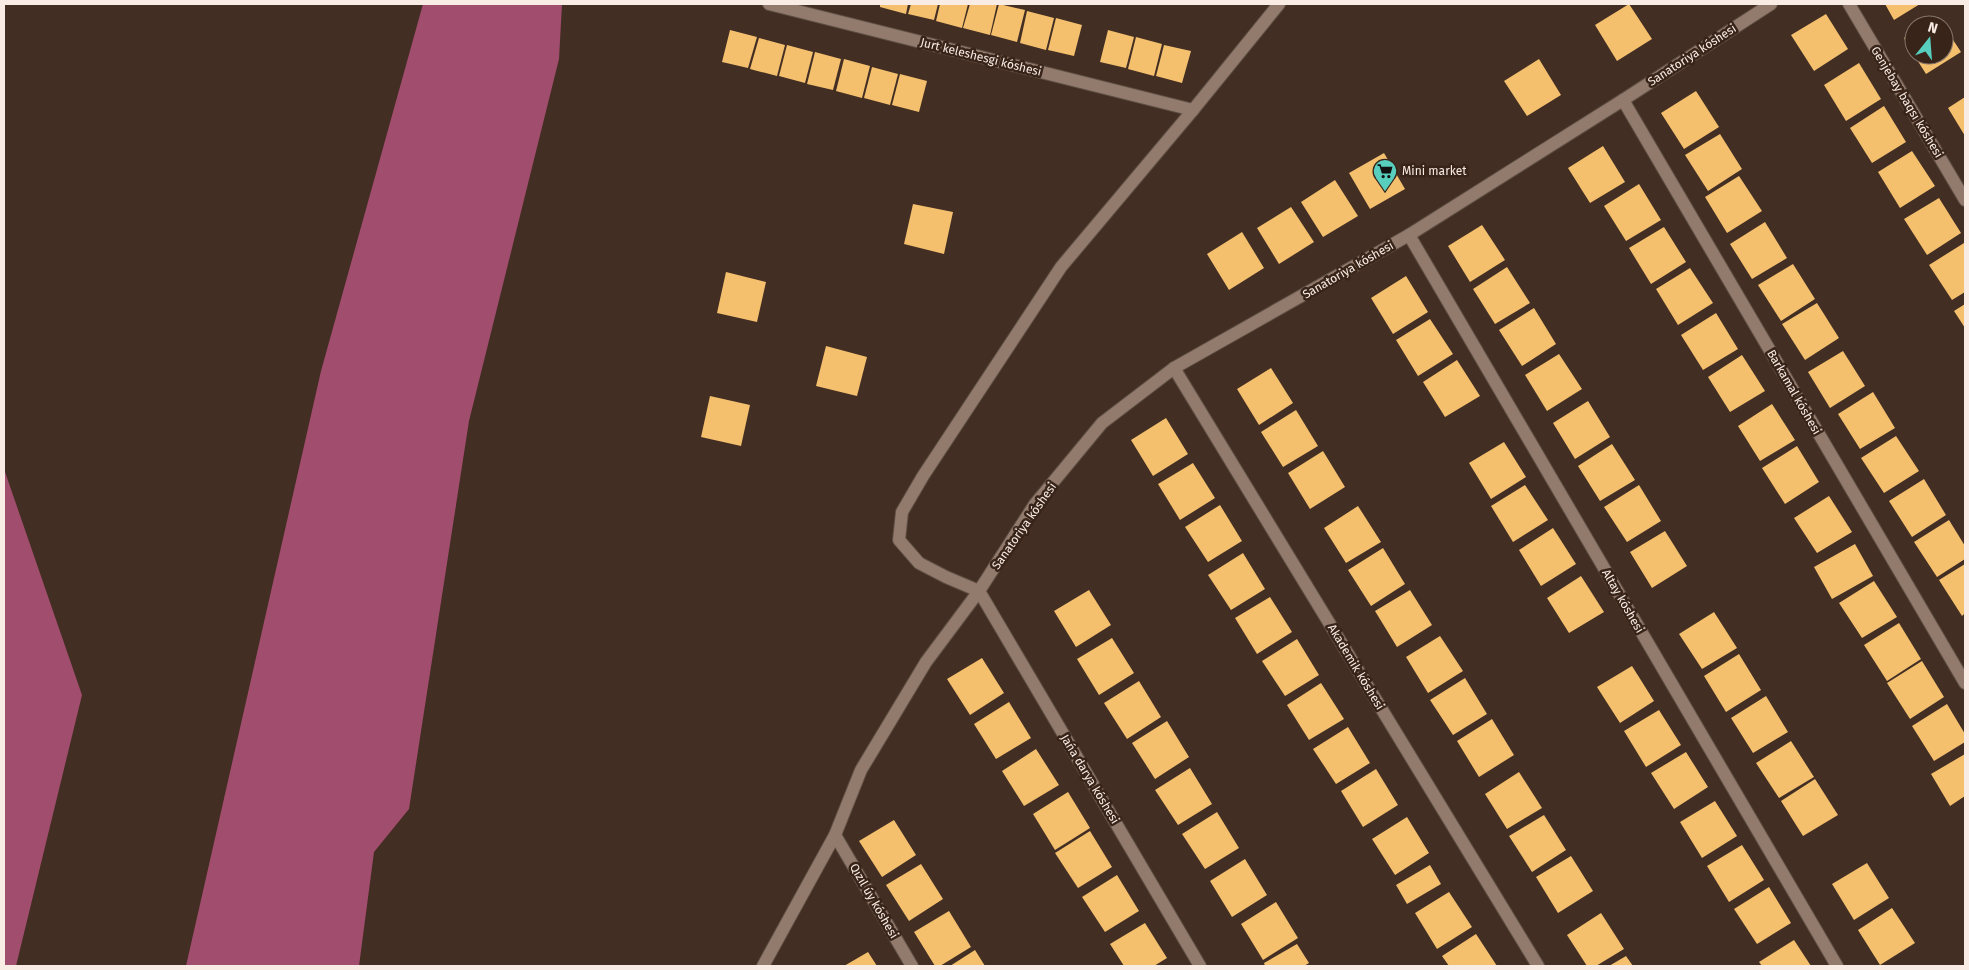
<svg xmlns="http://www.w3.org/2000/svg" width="1969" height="970" viewBox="0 0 1969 970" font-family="'Fira Sans',sans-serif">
<rect width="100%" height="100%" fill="#422e23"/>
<!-- water -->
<g fill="#a14d6d">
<path d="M423 4H562L559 59 469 421 409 809 374 852 359 966H186L321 371Z"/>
<path d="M4 469 82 695 16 966H4Z"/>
</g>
<!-- building -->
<g fill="#f4c06e">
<path d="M880 4H908L906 14 880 7Z"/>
<path d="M911 4H938L934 20 908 14Z"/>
<path d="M940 4H968L962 28 936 21Z"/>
<path d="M970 4H997L990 35 963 28Z"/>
<path d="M999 4 1025 10 1017 42 991 35Z"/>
<path d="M1629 4 1652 39 1617 61 1595 25Z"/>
<path d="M1885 4H1920L1894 20Z"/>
<path d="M1027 11 1054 18 1046 50 1020 43Z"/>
<path d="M1826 14 1848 49 1814 71 1791 35Z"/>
<path d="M1938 17 1944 25H1925Z"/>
<path d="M1056 18 1082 25 1074 56 1048 50Z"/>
<path d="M1944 26 1961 52 1926 74 1914 55H1944Z"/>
<path d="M730 30 757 37 748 68 722 62Z"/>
<path d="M1108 30 1134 37 1126 68 1100 62Z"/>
<path d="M1914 32V55L1904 38Z"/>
<path d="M1136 37 1162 44 1154 76 1128 69Z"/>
<path d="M759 38 785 45 777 76 750 69Z"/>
<path d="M787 45 813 52 805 83 779 76Z"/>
<path d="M1164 45 1191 51 1182 83 1156 76Z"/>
<path d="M815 52 841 59 833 90 807 84Z"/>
<path d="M844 59 870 66 862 98 836 91Z"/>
<path d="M1539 59 1561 95 1527 116 1504 81Z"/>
<path d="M1859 63 1881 99 1846 121 1824 85Z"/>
<path d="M872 67 898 74 890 105 864 98Z"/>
<path d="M900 74 927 81 919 112 892 105Z"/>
<path d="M1696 91 1719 127 1684 149 1661 113Z"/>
<path d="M1965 97V136L1948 108Z"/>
<path d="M1884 106 1906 142 1872 163 1850 128Z"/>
<path d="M1720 134 1742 169 1708 191 1685 155Z"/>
<path d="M1603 146 1625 182 1590 203 1568 168Z"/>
<path d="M1912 151 1935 186 1900 208 1878 172Z"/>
<path d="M1384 153 1405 189 1370 209 1349 173Z"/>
<path d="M1739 176 1762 211 1727 233 1705 197Z"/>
<path d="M1335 180 1358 216 1323 237 1301 202Z"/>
<path d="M1639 184 1661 220 1626 241 1604 206Z"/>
<path d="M1939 198 1961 233 1927 255 1904 219Z"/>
<path d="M913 204 953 212 944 254 904 244Z"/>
<path d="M1291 207 1314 242 1279 264 1257 228Z"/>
<path d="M1765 222 1787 258 1752 279 1730 244Z"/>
<path d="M1482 225 1505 260 1470 282 1448 246Z"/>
<path d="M1664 227 1686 262 1651 284 1629 248Z"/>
<path d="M1242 232 1264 268 1229 290 1207 254Z"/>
<path d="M1964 243 1965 292 1952 300 1929 265Z"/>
<path d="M1793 264 1815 299 1781 321 1758 285Z"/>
<path d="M1507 267 1530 303 1495 324 1473 289Z"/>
<path d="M1690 268 1713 303 1678 325 1656 289Z"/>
<path d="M726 272 766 282 757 322 717 313Z"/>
<path d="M1406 276 1428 312 1393 334 1371 298Z"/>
<path d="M1817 303 1839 338 1805 360 1782 324Z"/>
<path d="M1965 304V328L1954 311Z"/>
<path d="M1534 308 1556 344 1522 366 1499 330Z"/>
<path d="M1716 313 1738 349 1703 370 1681 335Z"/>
<path d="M1430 319 1453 354 1418 376 1396 340Z"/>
<path d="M826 346 867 357 857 396 816 386Z"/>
<path d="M1843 351 1865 386 1830 408 1808 372Z"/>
<path d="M1559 354 1582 389 1547 411 1525 375Z"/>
<path d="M1742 355 1765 391 1730 412 1708 377Z"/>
<path d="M1457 360 1480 396 1445 417 1423 382Z"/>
<path d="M1271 368 1293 403 1259 425 1237 389Z"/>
<path d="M1873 392 1895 428 1860 449 1838 414Z"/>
<path d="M710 396 750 405 741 446 701 437Z"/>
<path d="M1588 401 1610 437 1575 459 1553 423Z"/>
<path d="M1772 404 1795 440 1760 461 1738 426Z"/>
<path d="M1296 410 1318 446 1283 467 1261 432Z"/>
<path d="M1166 418 1188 454 1153 476 1131 440Z"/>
<path d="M1896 436 1919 471 1884 493 1861 458Z"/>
<path d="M1504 442 1526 477 1491 499 1469 463Z"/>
<path d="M1612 444 1635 480 1600 501 1578 466Z"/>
<path d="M1797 446 1819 482 1785 504 1762 468Z"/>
<path d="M1323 451 1345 487 1310 509 1288 473Z"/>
<path d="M1193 463 1215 498 1180 520 1158 484Z"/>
<path d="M1924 479 1946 515 1912 537 1889 501Z"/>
<path d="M1525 485 1548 520 1513 542 1491 506Z"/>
<path d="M1639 485 1661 521 1627 542 1604 507Z"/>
<path d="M1829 496 1852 532 1817 553 1794 518Z"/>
<path d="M1220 505 1242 541 1208 562 1185 527Z"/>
<path d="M1358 506 1381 542 1346 563 1324 528Z"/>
<path d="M1949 520 1965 546V559L1937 577 1914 542Z"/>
<path d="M1553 528 1576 564 1541 586 1519 550Z"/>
<path d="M1665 531 1687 566 1652 588 1630 552Z"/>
<path d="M1855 544 1873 576 1832 599 1814 567Z"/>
<path d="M1383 548 1405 584 1371 606 1348 570Z"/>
<path d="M1243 553 1265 589 1231 610 1208 575Z"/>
<path d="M1965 564V613L1962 616 1939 580Z"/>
<path d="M1581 576 1604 612 1569 633 1547 598Z"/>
<path d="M1874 581 1897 617 1862 638 1839 603Z"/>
<path d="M1089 590 1111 625 1076 647 1054 611Z"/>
<path d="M1410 590 1432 625 1397 647 1375 611Z"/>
<path d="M1270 597 1292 632 1257 654 1235 618Z"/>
<path d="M1714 612 1737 648 1702 669 1679 634Z"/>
<path d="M1899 623 1921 659 1887 681 1864 645Z"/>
<path d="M1440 636 1463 671 1428 693 1406 657Z"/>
<path d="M1112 638 1134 673 1099 695 1077 659Z"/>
<path d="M1297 639 1319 675 1285 696 1262 661Z"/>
<path d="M1739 654 1761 690 1726 712 1704 676Z"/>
<path d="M982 658 1004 693 970 715 947 679Z"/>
<path d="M1922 661 1944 697 1910 719 1887 683Z"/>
<path d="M1632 666 1654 701 1620 723 1597 687Z"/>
<path d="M1465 678 1487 714 1453 735 1430 700Z"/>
<path d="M1139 681 1161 717 1127 739 1104 703Z"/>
<path d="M1321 683 1344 719 1309 740 1287 705Z"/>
<path d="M1766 696 1788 732 1753 753 1731 718Z"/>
<path d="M1009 702 1031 738 996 759 974 724Z"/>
<path d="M1947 704 1965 734V742L1934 761 1912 726Z"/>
<path d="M1659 710 1681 745 1646 767 1624 731Z"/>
<path d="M1492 719 1514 755 1479 777 1457 741Z"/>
<path d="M1167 721 1189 757 1155 779 1132 743Z"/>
<path d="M1348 727 1370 763 1336 784 1313 749Z"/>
<path d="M1791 741 1814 777 1779 798 1756 763Z"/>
<path d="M1036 749 1059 785 1024 806 1002 771Z"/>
<path d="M1686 752 1708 787 1674 809 1651 773Z"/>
<path d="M1965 754V796L1950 806 1931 774Z"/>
<path d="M1190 768 1212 804 1178 825 1155 790Z"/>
<path d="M1376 769 1398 805 1363 827 1341 791Z"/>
<path d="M1519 772 1542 808 1507 829 1485 794Z"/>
<path d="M1815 779 1838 815 1803 836 1781 801Z"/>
<path d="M1068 792 1090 828 1055 850 1033 814Z"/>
<path d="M1715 801 1737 836 1702 858 1680 822Z"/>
<path d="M1217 812 1239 848 1205 869 1182 834Z"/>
<path d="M1544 815 1566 850 1532 872 1509 836Z"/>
<path d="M1407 817 1429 853 1395 875 1372 839Z"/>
<path d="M894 820 916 855 882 877 859 841Z"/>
<path d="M1090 831 1112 867 1078 888 1055 853Z"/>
<path d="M1742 845 1764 880 1729 902 1707 866Z"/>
<path d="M1571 856 1593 891 1558 913 1536 877Z"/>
<path d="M1245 859 1267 895 1232 917 1210 881Z"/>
<path d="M1867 863 1889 898 1854 920 1832 884Z"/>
<path d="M921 864 943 899 909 921 886 885Z"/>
<path d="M1430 865 1441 884 1407 904 1396 885Z"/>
<path d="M1117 875 1139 911 1105 932 1082 897Z"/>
<path d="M1769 887 1791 923 1757 944 1734 909Z"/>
<path d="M1449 892 1472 927 1437 949 1415 913Z"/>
<path d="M1276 902 1298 938 1263 960 1241 924Z"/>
<path d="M1892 908 1915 943 1880 965 1858 930Z"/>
<path d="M949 911 971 947 940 966H935L914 932Z"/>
<path d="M1601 913 1624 949 1596 966H1587L1567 935Z"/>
<path d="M1145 923 1167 958 1154 966H1124L1110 944Z"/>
<path d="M1476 934 1497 966H1449L1442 956Z"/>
<path d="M1794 940 1811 966H1762L1759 962Z"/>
<path d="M1297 944 1309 963 1304 966H1265L1264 963Z"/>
<path d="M975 950 985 966H950Z"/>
<path d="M868 952 877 966H844Z"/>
<path d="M1626 956 1633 966H1609Z"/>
</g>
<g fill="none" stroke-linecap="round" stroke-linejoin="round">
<!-- minor casing -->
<g stroke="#5e4e43" stroke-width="14">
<g id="minor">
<path d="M769 4 1193 110"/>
<path d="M1849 4 1965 200"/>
<path d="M1623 100 1965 683"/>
<path d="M1409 235 1837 966"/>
<path d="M1174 368 1538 966"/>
<path d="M979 591 946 577 919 563 899 540 902 512 923 476 1061 267 1193 110 1279 4"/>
<path d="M979 591 1200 966"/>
<path d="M835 835 912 966"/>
<path d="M763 966 835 835 861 770 926 662 979 591 1035 504 1102 423 1174 368 1409 235 1623 100 1771 4"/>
</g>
</g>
<!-- minor -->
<use href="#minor" stroke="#927a6d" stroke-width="12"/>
</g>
<!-- icons -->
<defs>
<g id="supermarket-pin" transform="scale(1.25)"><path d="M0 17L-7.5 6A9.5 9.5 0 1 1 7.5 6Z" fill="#58cebf" stroke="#382419"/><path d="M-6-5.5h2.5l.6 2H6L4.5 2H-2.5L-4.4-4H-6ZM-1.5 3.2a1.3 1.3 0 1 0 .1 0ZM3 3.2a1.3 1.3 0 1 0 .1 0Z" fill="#111"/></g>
</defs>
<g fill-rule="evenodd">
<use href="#supermarket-pin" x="1385" y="171"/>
</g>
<g text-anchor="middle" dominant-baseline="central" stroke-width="5" stroke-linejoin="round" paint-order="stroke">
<!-- street labels -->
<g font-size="12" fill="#f9ece4" stroke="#382419">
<text transform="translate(1692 55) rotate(-33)">Sanatoriya kóshesi</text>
<text transform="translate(981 57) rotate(14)">Jurt keleshesgi kóshesi</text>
<text transform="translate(1907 102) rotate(59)">Genjebay baqsı kóshesi</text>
<text transform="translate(1348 270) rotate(-30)">Sanatoriya kóshesi</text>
<text transform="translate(1794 392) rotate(60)">Barkamal kóshesi</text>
<text transform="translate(1024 526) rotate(-55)">Sanatoriya kóshesi</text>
<text transform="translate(1623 601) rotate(60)">Altay kóshesi</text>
<text transform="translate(1356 667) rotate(59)">Akademik kóshesi</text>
<text transform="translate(1090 779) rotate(59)">Jańa darya kóshesi</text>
<text transform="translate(874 901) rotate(60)">Qızıl úy kóshesi</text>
</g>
<!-- poi labels -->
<g font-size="12" fill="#f9ece4" stroke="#382419" text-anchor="start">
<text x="1402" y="171">Mini market</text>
</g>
</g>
<!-- border -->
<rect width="1969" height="970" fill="none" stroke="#f9ece4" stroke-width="10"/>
<!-- north arrow -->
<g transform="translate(1929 40) rotate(17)"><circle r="24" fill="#382419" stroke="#85746a"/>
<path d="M0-4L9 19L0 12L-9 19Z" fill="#58cebf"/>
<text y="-8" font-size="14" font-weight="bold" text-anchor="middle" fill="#f9ece4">N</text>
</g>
</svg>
